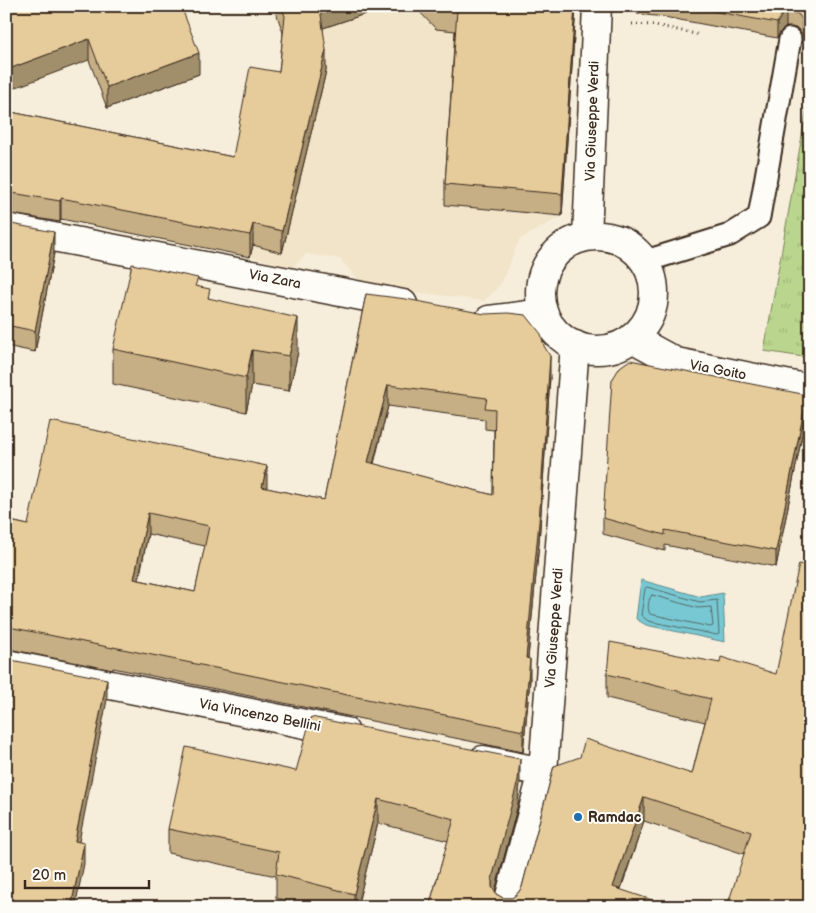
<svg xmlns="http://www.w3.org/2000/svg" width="816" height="913" viewBox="0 0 816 913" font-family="'Balsamiq Sans',sans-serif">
<defs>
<pattern id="grass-tufts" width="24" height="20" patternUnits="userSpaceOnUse" patternTransform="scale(1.25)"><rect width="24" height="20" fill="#bad68e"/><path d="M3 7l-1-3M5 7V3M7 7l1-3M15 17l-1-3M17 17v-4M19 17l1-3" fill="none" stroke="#a1b87a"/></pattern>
</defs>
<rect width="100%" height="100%" fill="#f6eedb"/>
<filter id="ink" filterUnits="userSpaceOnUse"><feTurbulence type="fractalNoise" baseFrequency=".02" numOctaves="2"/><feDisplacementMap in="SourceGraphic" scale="10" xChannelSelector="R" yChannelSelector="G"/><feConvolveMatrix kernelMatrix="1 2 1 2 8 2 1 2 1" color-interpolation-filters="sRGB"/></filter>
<g filter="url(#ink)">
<!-- built -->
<path fill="#f1e4c8" d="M274 6H576L562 216 520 239 500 285 484 301 363 285 340 259 306 254 293 267 250 257 285 38Z"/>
<!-- grass -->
<path fill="url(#grass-tufts)" stroke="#7a8056" d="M810 90V358L764 351Z"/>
<!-- water -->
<path fill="#78c8d3" stroke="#60898b" d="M641 580 701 597 723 593 725 642 646 625 636 619Z"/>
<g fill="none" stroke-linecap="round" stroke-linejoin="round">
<!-- shore -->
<g stroke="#536966" stroke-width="1">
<path d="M647 587 700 602 717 600 719 634 717 635 648 621 641 615 645 589Z"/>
<path d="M652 595 698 608 711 607 713 626 710 627 650 614C647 610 648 599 652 595Z"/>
</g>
<!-- service casing -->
<g stroke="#3b2a1e" stroke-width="25">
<path id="service" d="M646 261 730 235 759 217 790 39"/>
</g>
<!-- minor casing -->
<g stroke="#3b2a1e" stroke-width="31">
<g id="minor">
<path d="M6 228 403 304"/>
<path d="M489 320 544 313"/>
<path d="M632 338 676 362 810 389"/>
<path d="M6 664 345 732"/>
<path d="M483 760 543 772"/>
</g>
</g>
<!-- tertiary casing -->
<g stroke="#3b2a1e" stroke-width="31">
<g id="tertiary">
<path d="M587 236 597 6"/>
<circle cx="597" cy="293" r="57"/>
<path d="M507 907 543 772 575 345"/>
</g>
</g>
<!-- path -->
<path stroke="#3b2a1e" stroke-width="3" stroke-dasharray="1 4" stroke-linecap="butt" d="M632 24 655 25 700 35"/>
<!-- service -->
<use href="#service" stroke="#fdfcf7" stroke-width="21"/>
<!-- minor -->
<use href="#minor" stroke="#fdfcf7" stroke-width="28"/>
<!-- tertiary -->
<use href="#tertiary" stroke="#fdfcf7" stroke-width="28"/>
</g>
<!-- wall -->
<g fill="#c6af85" stroke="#3b2a1e" fill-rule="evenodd">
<path d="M6 6 199 74 107 108 89 60Z"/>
<path d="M274 6H389L323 28 326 71 282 253 253 245 250 257 61 219 60 222 6 213V111L233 157 279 72 283 33Z"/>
<path d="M414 6H576L562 216 445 205V184L455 31 436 29Z"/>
<path d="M637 6H810V45L802 43V34L798 29 792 27H786L781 31 777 38 664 17 637 14Z"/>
<path d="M6 223 54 253 35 352 6 346Z"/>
<path d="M198 286 210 299 298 352 289 391 252 385 246 412 113 384V349Z"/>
<path d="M366 294 550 377 539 543 528 658 530 680 523 752 113 668V670L9 649H6V520L28 525 266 488 324 500ZM388 406 485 419V429L494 430 493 495 374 464ZM148 534 205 546 195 592 139 580Z"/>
<path d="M807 410 776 567 665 545V551L603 534V518Z"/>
<path d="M720 663 810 907 744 854 644 821 621 889 429 907 448 841 378 823 357 907H310L276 898V876L168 853V829L296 771 520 783 518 804 495 892 496 894 503 898H512L518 893 522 887 554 766 692 774 705 722 607 698V674Z"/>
</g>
<!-- shaded-wall -->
<g fill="#a18f6c" stroke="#3b2a1e">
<path d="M325 6H389L320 29V8Z"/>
<path d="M575 6H576L562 216V194Z"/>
<path d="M786 12V27L781 31 777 38V23L781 16Z"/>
<path d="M89 39V60L6 91V70Z"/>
<path d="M326 50V71L282 253V231Z"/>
<path d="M199 53V74L107 108V87Z"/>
<path d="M61 198V219L60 222V201Z"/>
<path d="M253 224V245L250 257V235Z"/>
<path d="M54 232V253L35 352V331Z"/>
<path d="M298 318V352L289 391V356Z"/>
<path d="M252 350V385L246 412V378Z"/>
<path d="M550 356V377L539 543 526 679V658Z"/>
<path d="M388 385V406L368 484V462Z"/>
<path d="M807 395V410L776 567V551Z"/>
<path d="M267 466V487L262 508V487Z"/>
<path d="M148 513V534L134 600V579Z"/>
<path d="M530 659V680L523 752V731Z"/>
<path d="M107 679V700L75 862V841Z"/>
<path d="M520 759V783L518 804 492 903V879Z"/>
<path d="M644 797V821L614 907 613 887Z"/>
<path d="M378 799V823L357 907H354V894Z"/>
<path d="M84 843V864L75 907H71Z"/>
</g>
<!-- building -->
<g fill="#e6cc9b" stroke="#3b2a1e" fill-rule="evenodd">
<path d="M6 6H181L199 53 107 87 89 39 6 70Z"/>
<path d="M281 6H325L320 8 326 50 282 231 253 224 250 235 61 198 60 201 6 192V111L233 157 250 67 279 72 285 16Z"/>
<path d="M435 6H575L562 194 445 184 457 10 436 8Z"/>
<path d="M685 6H810V30L802 29V19L798 14 792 12H786L781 16 777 23Z"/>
<path d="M6 223 54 232 35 331 6 325Z"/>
<path d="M132 264 198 278 195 286 210 289 208 298 298 318 289 356 252 350 246 378 113 349Z"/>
<path d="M366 294 406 299 485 314 508 313 526 315 541 334 544 346 550 356 539 522 526 658 530 659 523 731 113 647V648L9 627 6 628V520L28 525 50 421 267 466 262 487 324 500ZM388 385 487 398 485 408 495 409 493 495 368 462ZM148 513 209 526 195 592 134 579Z"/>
<path d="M630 360 807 395 776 551 665 530V535L603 518 612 380 620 367Z"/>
<path d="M799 564 810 566V907H727L751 832 644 797 613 887 673 907H429L454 819 378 799 354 894 276 874 279 852 168 829 186 747 296 771 311 717 520 759 518 780 492 879V887L496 894 503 898H512L518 893 522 887 554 766 580 757 585 739 692 774 711 699 607 674 610 642 720 663 721 657 776 674Z"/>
<path d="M6 659 107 679 75 841 84 843 71 907H6Z"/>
</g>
</g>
<!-- markers -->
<circle fill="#1f6fb2" stroke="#fdfcf7" stroke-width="2" cx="578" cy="817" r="5"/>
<g text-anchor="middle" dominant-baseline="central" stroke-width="4" stroke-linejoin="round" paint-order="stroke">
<!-- street labels -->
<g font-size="14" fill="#3b2a1e" stroke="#fdfcf7">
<text transform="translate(592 121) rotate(-88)">Via Giuseppe Verdi</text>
<text transform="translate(275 279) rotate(11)">Via Zara</text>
<text transform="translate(718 370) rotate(11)">Via Goito</text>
<text transform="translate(554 628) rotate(-86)">Via Giuseppe Verdi</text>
<text transform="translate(260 715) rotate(11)">Via Vincenzo Bellini</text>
</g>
<!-- poi labels -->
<g font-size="14" font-weight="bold" fill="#3b2a1e" stroke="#fdfcf7" text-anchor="start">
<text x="588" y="817">Ramdac</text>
</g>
</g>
<!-- margin -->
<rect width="816" height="913" fill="none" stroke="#fdfcf7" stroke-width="25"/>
<rect x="12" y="12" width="791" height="888" fill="none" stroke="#3b2a1e" stroke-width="2" filter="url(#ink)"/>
<!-- scale -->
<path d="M25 880v8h124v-8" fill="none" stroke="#3b2a1e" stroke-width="2.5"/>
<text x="32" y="880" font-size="15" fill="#3b2a1e" stroke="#fdfcf7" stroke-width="4" paint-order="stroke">20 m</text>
</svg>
